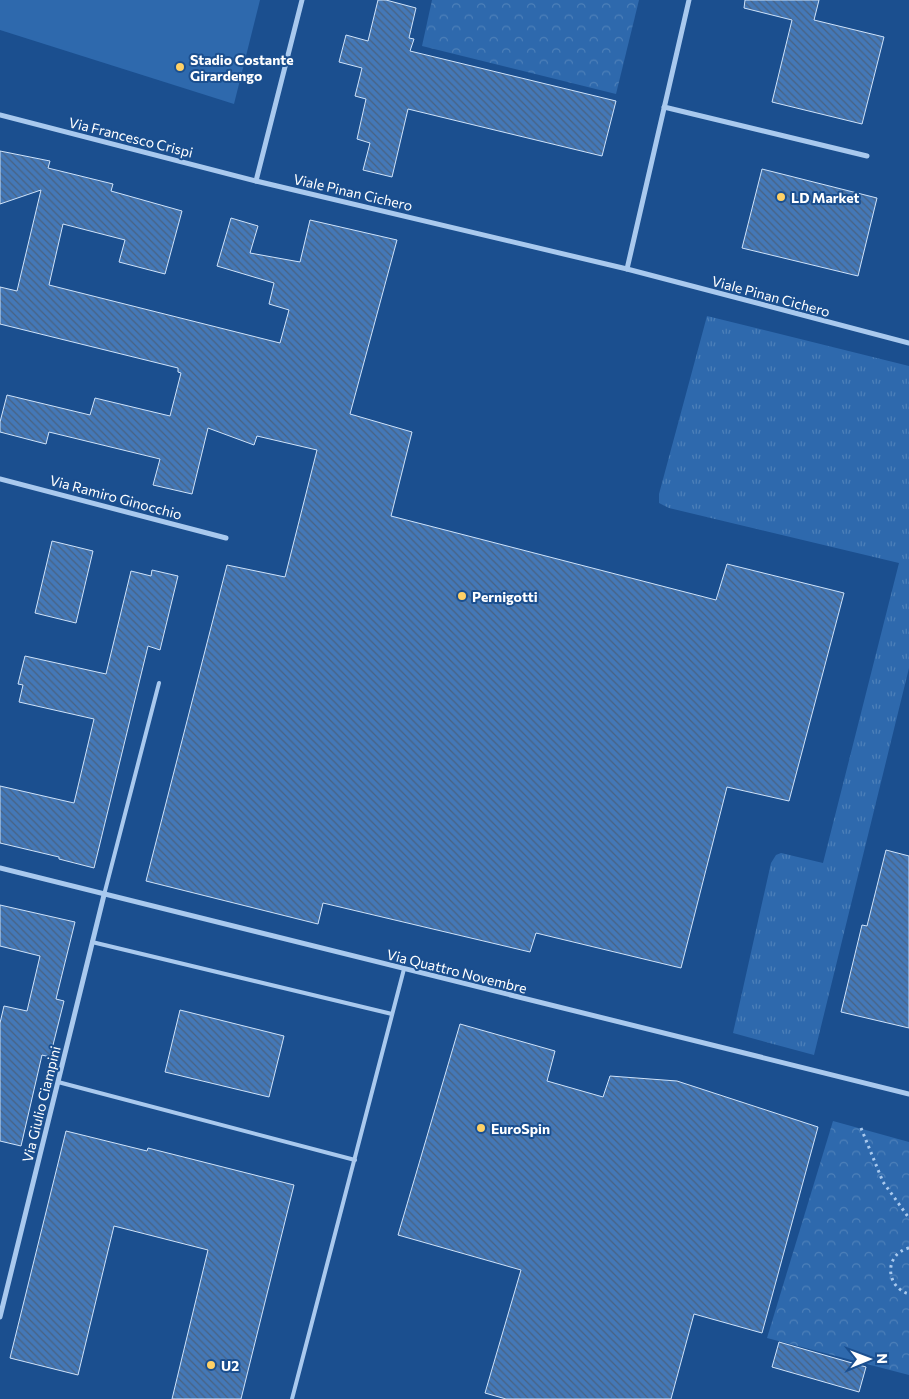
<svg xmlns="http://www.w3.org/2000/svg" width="909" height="1399" viewBox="0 0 909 1399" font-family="Commissioner,sans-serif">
<defs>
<pattern id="grass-tufts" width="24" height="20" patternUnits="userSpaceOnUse" patternTransform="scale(1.25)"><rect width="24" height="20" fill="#2e69ad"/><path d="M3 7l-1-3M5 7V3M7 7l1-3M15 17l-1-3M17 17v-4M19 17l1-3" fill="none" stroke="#4d80b9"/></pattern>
<pattern id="park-crowns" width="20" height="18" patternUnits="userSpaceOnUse" patternTransform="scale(1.25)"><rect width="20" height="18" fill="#2e69ad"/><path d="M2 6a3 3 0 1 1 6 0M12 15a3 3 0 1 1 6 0" fill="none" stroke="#4d80b9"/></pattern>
<pattern id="building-back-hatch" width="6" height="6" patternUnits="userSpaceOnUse" patternTransform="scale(1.25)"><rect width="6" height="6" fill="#4478b7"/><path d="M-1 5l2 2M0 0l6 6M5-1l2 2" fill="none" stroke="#486282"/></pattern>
</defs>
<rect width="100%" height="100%" fill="#1b4f8f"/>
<!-- grass -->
<path fill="url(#grass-tufts)" d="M707 316 909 366V668L814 1055 733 1033 771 863 776 855 781 853 823 863 899 563 669 508 659 503V494Z"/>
<!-- park -->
<g fill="url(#park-crowns)">
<path d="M432 0H639L616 94 422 46Z"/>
<path d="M833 1121 909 1142V1375L767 1338Z"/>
</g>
<!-- garden -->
<path fill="#2e69ad" d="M0 0H260L234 104 0 30Z"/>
<!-- building -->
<g fill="url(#building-back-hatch)" stroke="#cfe3fa">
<path d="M378 0H386L416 8 409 38 414 39 410 51 616 101 602 156 408 109 392 177 363 170 370 143 357 139 366 99 355 96 362 68 339 62 346 35 368 41Z"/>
<path d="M745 0H819L814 20 884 37 862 124 772 102 792 20 744 8Z"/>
<path d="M0 151 50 161 48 168 113 184 111 191 182 211 165 274 119 262 125 240 63 224 49 285 280 343 289 310 269 304 274 283 217 266 231 218 258 226 250 253 300 262 310 220 397 240 350 414 412 432 391 516 716 600 727 564 844 593 789 801 727 787 681 968 536 933 530 952 323 903 318 924 146 881 227 565 285 577 317 450 257 436 254 445 208 428 192 494 153 485 160 459 49 432 46 444 0 432V422L7 395 90 415 95 398 170 416 181 373 178 372V368L0 324V287L17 291 41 190 0 204Z"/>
<path d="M762 169 877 198 858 276 742 248Z"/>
<path d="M52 541 93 551 76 623 35 613Z"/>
<path d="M152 570 178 576 160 650 148 646 94 868 59 859V857L0 843V786L74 803 94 719 19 702 23 685 18 684 25 656 106 674 131 571 151 576Z"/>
<path d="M886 850 909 856V1028L841 1012 862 925 867 926Z"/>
<path d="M0 905 75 922 56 999 64 1001 50 1057 42 1055 21 1146 0 1141V1023L4 1006 27 1011 40 956 0 946Z"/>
<path d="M180 1010 284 1036 269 1097 165 1072Z"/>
<path d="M460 1024 555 1051 547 1081 603 1097 610 1076 677 1081 818 1127 762 1333 694 1314 671 1399H506L485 1393 521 1270 398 1235Z"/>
<path d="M66 1131 147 1151 148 1148 294 1185 241 1399H172L208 1250 114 1226 78 1375 10 1358Z"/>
<path d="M779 1342 866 1367 859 1392 772 1367Z"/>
</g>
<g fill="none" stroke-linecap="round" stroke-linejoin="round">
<!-- path -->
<g stroke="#a9c9ee" stroke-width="3" stroke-dasharray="2.5 4" stroke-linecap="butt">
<path d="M861 1128 883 1182 909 1218"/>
<path d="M909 1248C884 1254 885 1287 909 1294"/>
</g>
<!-- lane -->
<g stroke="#a9c9ee" stroke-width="4">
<path d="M104 895 159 683"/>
<path d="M92 942 392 1014"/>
<path d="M58 1082 355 1160"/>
<path d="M292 1399 404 969"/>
</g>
<!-- street -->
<g stroke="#a9c9ee" stroke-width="5">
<path d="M664 107 867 156"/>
<path d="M0 115 256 181 627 269 909 343"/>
<path d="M256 181 302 0"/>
<path d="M627 269 689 0"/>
<path d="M0 479 226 538"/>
<path d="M0 868 909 1094"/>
<path d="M0 1317 104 895"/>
</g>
</g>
<!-- markers -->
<g fill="#ffd166" stroke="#1b4f8f" stroke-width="2">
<circle cx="180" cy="67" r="5"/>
<circle cx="781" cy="197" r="5"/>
<circle cx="462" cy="596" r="5"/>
<circle cx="481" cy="1128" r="5"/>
<circle cx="211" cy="1365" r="5"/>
</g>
<g text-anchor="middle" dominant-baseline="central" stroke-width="4" stroke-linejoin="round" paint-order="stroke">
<!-- poi labels -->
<g font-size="14" font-weight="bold" fill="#fff" stroke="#1b4f8f" text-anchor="start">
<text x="190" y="59">Stadio Costante<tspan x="190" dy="16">Girardengo</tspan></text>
<text x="791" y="197">LD Market</text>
<text x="472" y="596">Pernigotti</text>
<text x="491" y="1128">EuroSpin</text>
<text x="221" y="1365">U2</text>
</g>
<!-- street labels -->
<g font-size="14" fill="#fff" stroke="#1b4f8f">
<text transform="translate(131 137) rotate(14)">Via Francesco Crispi</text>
<text transform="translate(353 192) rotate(13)">Viale Pinan Cichero</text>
<text transform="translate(771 296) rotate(15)">Viale Pinan Cichero</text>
<text transform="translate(116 497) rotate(15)">Via Ramiro Ginocchio</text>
<text transform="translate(457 971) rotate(14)">Via Quattro Novembre</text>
<text transform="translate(41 1104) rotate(-76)">Via Giulio Ciampini</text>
</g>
</g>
<!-- north arrow -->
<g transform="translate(869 1359) rotate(89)" stroke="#1b4f8f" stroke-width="4" paint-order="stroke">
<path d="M0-4L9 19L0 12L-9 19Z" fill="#ffffff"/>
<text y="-8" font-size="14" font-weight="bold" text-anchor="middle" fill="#ffffff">N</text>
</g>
</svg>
